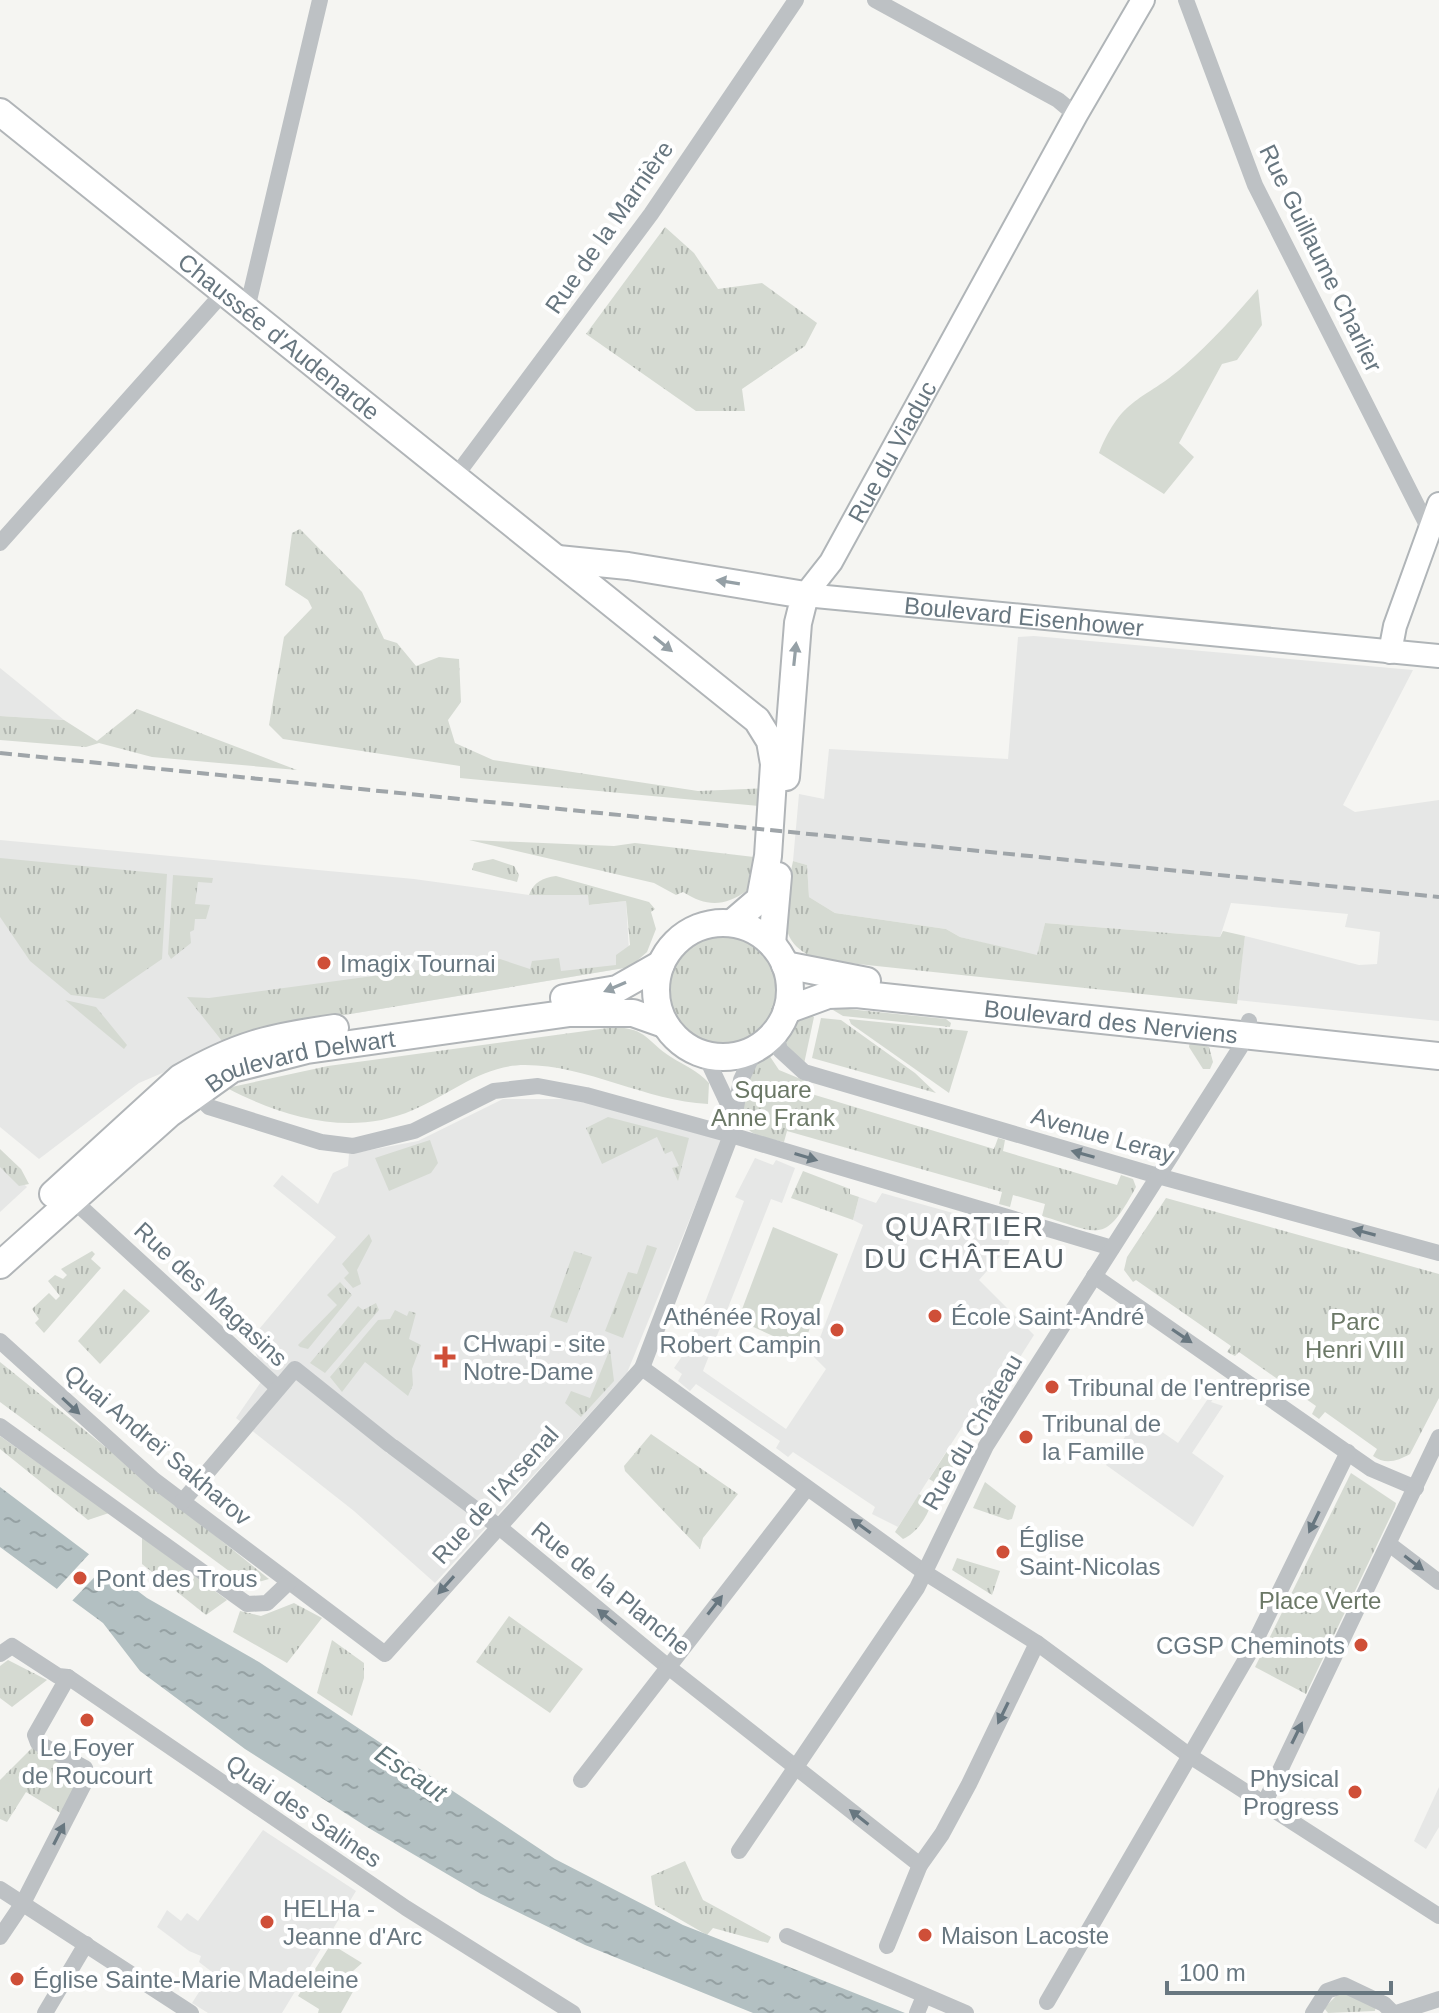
<svg xmlns="http://www.w3.org/2000/svg" width="1439" height="2013" viewBox="0 0 1439 2013" font-family="Helvetica,sans-serif">
<defs>
<pattern id="grass-tufts" width="24" height="20" patternUnits="userSpaceOnUse" patternTransform="scale(2)"><rect width="24" height="20" fill="#d5dad2"/><path d="M3 7l-1-3M5 7V3M7 7l1-3M15 17l-1-3M17 17v-4M19 17l1-3" fill="none" stroke="#b1b6b0"/></pattern>
<pattern id="water-ripples" width="26" height="14" patternUnits="userSpaceOnUse" patternTransform="scale(2)"><rect width="26" height="14" fill="#b3c0c2"/><path d="M2 4q2-2 4 0t4 0M15 11q2-2 4 0t4 0" fill="none" stroke="#95a1a3"/></pattern>
</defs>
<rect width="100%" height="100%" fill="#f5f5f2"/>
<!-- built -->
<g fill="#e6e7e6">
<path d="M1034 636 1413 670 1343 805 1355 812 1439 800V1021L1237 1000 1245 936 1359 965 1377 964 1380 932 1345 927 1348 914 1231 903 1220 937 1045 923 1037 956 960 937 946 929 835 913 809 897 807 865 793 861 799 794 824 799 829 749 1008 759 1018 637Z"/>
<path d="M0 668 64 720 0 716Z"/>
<path d="M0 840 414 879 529 895H588L590 905 626 901 630 967 267 1028 139 1083 39 1159 0 1127Z"/>
<path d="M503 1099H574L722 1140 627 1373 435 1583 354 1511 236 1418 265 1376 250 1340 336 1237 273 1186 282 1175 318 1204 333 1173 348 1166 349 1154 418 1141Z"/>
<path d="M755 1158 773 1165 776 1160 795 1168 782 1203 771 1199 703 1371 786 1429 826 1369 813 1356 863 1225 853 1220 859 1197 876 1203 882 1193 1013 1230 1007 1248 979 1280 1034 1335 973 1432 962 1427 898 1527 872 1514 875 1507 793 1452 788 1457 776 1448 780 1441 696 1384 690 1391 678 1381 682 1374 674 1368 687 1349 744 1201 735 1197Z"/>
<path d="M0 1163 27 1187 0 1212Z"/>
<path d="M1220 1381 1224 1384 1211 1402 1223 1406 1192 1453 1224 1476 1193 1527 1106 1465 1139 1416 1178 1443Z"/>
<path d="M1439 1787V1827L1426 1849 1414 1841Z"/>
<path d="M263 1830 356 1891 282 2013H208L192 2003 212 1972 199 1962 201 1956 189 1951 157 1927 167 1910 181 1921 187 1913 198 1921Z"/>
</g>
<!-- grass -->
<g fill="url(#grass-tufts)">
<path d="M665 227 694 253 718 289 762 283 817 323 805 346 742 389 745 411H696L586 334Z"/>
<path d="M300 529 362 592 384 639 397 643 416 666 439 657 459 659 461 702 448 720 455 743 493 760 698 791 768 788 759 806 460 778V766L283 739 269 725 284 637 312 608 308 600 285 585 292 533Z"/>
<path d="M137 709 297 770 152 757 99 743 86 747 0 740V716L64 720 97 741Z"/>
<path d="M469 840 614 846 635 843 754 857 748 890C724 907 707 907 683 892L676 895 654 883Z"/>
<path d="M0 858 167 874 162 959 104 999 71 995 30 961 0 917Z"/>
<path d="M493 859 514 866 519 875 517 882 472 870 474 863Z"/>
<path d="M793 861 807 865 809 897 835 913 946 929 960 937 1037 955 1045 923 1220 937 1223 931 1245 936 1237 1004 820 960C770 943 785 902 793 861Z"/>
<path d="M173 875 213 878 212 883 198 882 195 904 210 905 206 919H195L194 930 190 932 191 943 171 959 168 954Z"/>
<path d="M556 876 649 902 655 909 651 912 656 929 647 952 630 967 267 1028 226 1046 187 997 209 998 500 959 530 969 532 961 559 958 561 971 616 965V955L630 945 626 901 589 905 588 895H529C534 882 542 878 556 876Z"/>
<circle cx="722" cy="989" r="55"/>
<path d="M65 1000 96 1007 127 1045 124 1049Z"/>
<path d="M838 1008 946 1019 951 1023 950 1027 843 1016 833 1010Z"/>
<path d="M808 1013 814 1017 804 1064 794 1060 784 1042 792 1021Z"/>
<path d="M821 1018 841 1020 915 1073 936 1093 812 1058Z"/>
<path d="M849 1019 968 1031 949 1093 851 1024Z"/>
<path d="M615 1027C648 1029 646 1041 671 1057 685 1066 697 1070 709 1083L708 1104C646 1101 587 1065 525 1065 482 1065 451 1094 413 1110 352 1137 284 1118 227 1088L328 1066Z"/>
<path d="M1190 1040 1209 1047 1213 1062 1210 1069H1203L1189 1047Z"/>
<path d="M767 1052 779 1070 808 1082 805 1092 994 1149 998 1138 1005 1140 1003 1151 1117 1185 1121 1175 1133 1179 1136 1187C1104 1246 1100 1233 1042 1216L1045 1204 1013 1195 1010 1207 999 1204 1002 1192 787 1131 784 1142C773 1139 754 1137 747 1128 730 1109 749 1065 767 1052Z"/>
<path d="M608 1117 689 1138 678 1181 672 1168 679 1166 672 1151 665 1154 657 1137 602 1164 586 1128Z"/>
<path d="M430 1140 438 1163 431 1173 389 1191 375 1158Z"/>
<path d="M0 1149 21 1169 29 1184 19 1186 0 1167Z"/>
<path d="M803 1171 850 1189V1194L859 1197 853 1220 791 1198Z"/>
<path d="M1166 1198 1439 1274V1398L1410 1454C1398 1461 1385 1465 1373 1456L1377 1449 1325 1412 1319 1419 1312 1414 1316 1406 1239 1352 1235 1356 1227 1352 1231 1346 1136 1280 1133 1282 1124 1270 1127 1257Z"/>
<path d="M369 1234 372 1241 357 1270 361 1284 353 1288 344 1278 349 1273 342 1264Z"/>
<path d="M647 1245 657 1248 623 1338 605 1331 628 1272 637 1274Z"/>
<path d="M92 1251 95 1254 91 1259 101 1268 44 1333 35 1323 39 1319 32 1309 49 1293 56 1300 60 1296 48 1281 55 1275 63 1279 67 1275 61 1269Z"/>
<path d="M574 1251 592 1257 567 1323 550 1317Z"/>
<path d="M340 1282 352 1295 308 1349 300 1347 298 1345 337 1305 327 1295Z"/>
<path d="M124 1289 150 1311 100 1364 78 1341Z"/>
<path d="M376 1303 379 1310 325 1373 310 1363 358 1306 363 1310Z"/>
<path d="M395 1310 407 1316 409 1311 416 1313 409 1339 421 1345 412 1369 413 1385 408 1396 365 1362 342 1392 330 1377 378 1320 390 1319Z"/>
<path d="M610 1349 614 1381 581 1417 565 1403 571 1391 590 1398Z"/>
<path d="M0 1362 269 1579 248 1585 0 1402Z"/>
<path d="M651 1434 738 1494 703 1538 700 1549 625 1471 624 1466Z"/>
<path d="M0 1436 109 1513 88 1520 0 1449Z"/>
<path d="M951 1445 960 1451 957 1454 959 1457 941 1486 929 1479Z"/>
<path d="M1351 1473 1396 1503 1395 1507 1306 1694 1255 1667Z"/>
<path d="M985 1482 1016 1506 1012 1519 1008 1520 973 1508Z"/>
<path d="M919 1494 932 1502C927 1517 917 1533 903 1539L895 1532Z"/>
<path d="M142 1537 227 1600 206 1615 142 1564Z"/>
<path d="M957 1558 1000 1571 992 1595 952 1570Z"/>
<path d="M294 1603 322 1618 287 1663 233 1632 240 1611 261 1616Z"/>
<path d="M509 1616 583 1669 550 1713 476 1662Z"/>
<path d="M332 1640 364 1663V1678L352 1716 317 1693Z"/>
<path d="M8 1660 47 1680 12 1707 0 1698V1666Z"/>
<path d="M33 1747 80 1771 81 1776 62 1814 26 1792 7 1822 0 1819V1780Z"/>
<path d="M685 1861 703 1900 771 1937 768 1943 713 1928 707 1935 655 1905 651 1876Z"/>
<path d="M1340 1992 1376 2005 1375 2011 1328 2013 1324 2008Z"/>
</g>
<!-- garden -->
<g fill="#d5dad2">
<path d="M1258 289 1262 325 1237 360 1222 364 1179 443 1194 457 1164 494 1099 453C1123 395 1143 402 1184 366 1211 342 1235 316 1258 289Z"/>
<path d="M773 1227 838 1254 802 1349 738 1320Z"/>
<path d="M331 1944 362 1963 353 1971 360 1979 341 2013H318L319 2009 298 1996Z"/>
</g>
<!-- water -->
<path fill="url(#water-ripples)" d="M0 1487 147 1598 259 1662 555 1859 683 1925 905 2013H753L585 1945 481 1894 367 1827 245 1749 140 1671 103 1623 0 1547Z"/>
<!-- pier -->
<path fill="#f5f5f2" d="M91 1552 107 1564 69 1604 54 1592Z"/>
<g fill="none" stroke-linecap="round" stroke-linejoin="round">
<!-- secondary casing -->
<g stroke="#b0b5b8" stroke-width="26">
<g id="secondary">
<path id="s1" d="M805 595 831 562 1076 115 1143 0"/>
<path id="s2" d="M805 595 1439 656"/>
<path d="M1390 652 1395 626 1439 504"/>
</g>
</g>
<!-- primary casing -->
<g stroke="#b1b5b8" stroke-width="30">
<g id="primary">
<path id="s3" d="M0 112 757 720 770 741 774 764 768 856 760 899 732 923"/>
<path d="M558 559 628 566 805 595 798 623 786 777"/>
<circle cx="723" cy="990" r="67"/>
<path d="M772 944 778 876"/>
<path d="M785 965 867 981"/>
<path d="M564 998 617 989 661 964"/>
<path id="s4" d="M787 1010 828 995 856 994 1439 1056"/>
<path d="M53 1194 180 1078C237 1045 270 1037 335 1028"/>
<path id="s5" d="M0 1265 169 1114 232 1069 307 1050 570 1013H633L664 1024"/>
</g>
</g>
<!-- street -->
<g stroke="#bdc1c4" stroke-width="16">
<path d="M875 0 1058 100 1076 115"/>
<path d="M1186 0 1255 185 1429 529"/>
<path d="M247 309 320 0"/>
<path d="M455 477 651 214 796 0"/>
<path d="M0 543 224 292"/>
<path d="M775 1032 780 1050 804 1072 1158 1176 1439 1253"/>
<path d="M705 1055 730 1108 731 1135 741 1080 756 1048"/>
<path d="M195 1093 209 1107 321 1142 353 1146 414 1131 494 1091 538 1086 586 1095 731 1135 1112 1248"/>
<path d="M73 1200 277 1387"/>
<path d="M1094 1276 1371 1469 1416 1488"/>
<path d="M0 1341 154 1480 385 1654 642 1368 731 1135"/>
<path d="M642 1368 924 1572 1037 1643 1190 1756 1439 1916"/>
<path d="M0 1426 247 1604 267 1603 289 1582"/>
<path d="M393 1447 499 1527 667 1666 920 1865"/>
<path d="M182 1502 295 1369 390 1445"/>
<path d="M1389 1544 1439 1582"/>
<path d="M0 1654 12 1646 58 1676 68 1677 406 1908 573 2013"/>
<path d="M581 1780 807 1488"/>
<path d="M1264 1804 1439 1437"/>
<path d="M739 1851 917 1588 986 1446 1240 1048 1249 1021"/>
<path d="M0 1889 191 2013"/>
<path d="M787 1936 966 2013"/>
<path d="M0 1937 23 1903 88 1776 85 1768 38 1743 35 1735 68 1677"/>
<path d="M887 1946 920 1865 942 1834 969 1784 1037 1643"/>
<path d="M1047 2002 1250 1652 1348 1452"/>
<path d="M45 2013 86 1944"/>
<path d="M917 2013 924 1996"/>
<path d="M1313 2013 1327 1991 1344 1985 1384 2004 1393 2013"/>
<path d="M1396 2013 1439 1999"/>
</g>
<!-- secondary -->
<use href="#secondary" stroke="#fff" stroke-width="22"/>
<!-- primary -->
<use href="#primary" stroke="#fff" stroke-width="26"/>
<!-- rail -->
<path stroke="#9fa5a9" stroke-width="4" stroke-dasharray="12 6" stroke-linecap="butt" d="M0 753 1439 897"/>
</g>
<!-- one-way arrows -->
<defs><path id="oneway-solid" d="M-6-.8H1V-3.2L6.5 0L1 3.2V.8H-6Z" transform="scale(2)"/></defs>
<g fill="#95a0a6">
<use href="#oneway-solid" transform="translate(728 582) rotate(-171)"/>
<use href="#oneway-solid" transform="translate(663 644) rotate(39)"/>
<use href="#oneway-solid" transform="translate(795 654) rotate(-84)"/>
<use href="#oneway-solid" transform="translate(615 987) rotate(157)"/>
</g>
<g fill="#687780">
<use href="#oneway-solid" transform="translate(1083 1154) rotate(-164)"/>
<use href="#oneway-solid" transform="translate(806 1157) rotate(17)"/>
<use href="#oneway-solid" transform="translate(1364 1232) rotate(-165)"/>
<use href="#oneway-solid" transform="translate(1182 1336) rotate(34)"/>
<use href="#oneway-solid" transform="translate(71 1406) rotate(43)"/>
<use href="#oneway-solid" transform="translate(1314 1522) rotate(116)"/>
<use href="#oneway-solid" transform="translate(861 1526) rotate(-144)"/>
<use href="#oneway-solid" transform="translate(1414 1563) rotate(37)"/>
<use href="#oneway-solid" transform="translate(446 1585) rotate(132)"/>
<use href="#oneway-solid" transform="translate(715 1605) rotate(-52)"/>
<use href="#oneway-solid" transform="translate(607 1617) rotate(-141)"/>
<use href="#oneway-solid" transform="translate(1003 1713) rotate(116)"/>
<use href="#oneway-solid" transform="translate(1297 1733) rotate(-64)"/>
<use href="#oneway-solid" transform="translate(859 1817) rotate(-142)"/>
<use href="#oneway-solid" transform="translate(59 1834) rotate(-63)"/>
</g>
<!-- markers -->
<g fill="#cf4f38" stroke="#fff" stroke-width="3">
<circle cx="324" cy="963" r="8"/>
<circle cx="935" cy="1316" r="8"/>
<circle cx="837" cy="1330" r="8"/>
<path d="M441 1345h8v8h8v8h-8v8h-8v-8h-8v-8h8z"/>
<circle cx="1052" cy="1387" r="8"/>
<circle cx="1026" cy="1437" r="8"/>
<circle cx="1003" cy="1552" r="8"/>
<circle cx="80" cy="1578" r="8"/>
<circle cx="1361" cy="1645" r="8"/>
<circle cx="87" cy="1720" r="8"/>
<circle cx="1355" cy="1792" r="8"/>
<circle cx="267" cy="1922" r="8"/>
<circle cx="925" cy="1935" r="8"/>
<circle cx="17" cy="1979" r="8"/>
</g>
<g text-anchor="middle" dominant-baseline="central" stroke-width="8" stroke-linejoin="round" paint-order="stroke">
<!-- street labels -->
<g font-size="24" fill="#687780" stroke="#fff">
<text transform="translate(609 227) rotate(-55)">Rue de la Marnière</text>
<text transform="translate(1321 258) rotate(64)">Rue Guillaume Charlier</text>
<text stroke="none"><textPath href="#s3" startOffset="358">Chaussée d'Audenarde</textPath></text>
<text stroke="none"><textPath href="#s1" startOffset="168">Rue du Viaduc</textPath></text>
<text stroke="none"><textPath href="#s2" startOffset="220">Boulevard Eisenhower</textPath></text>
<text stroke="none"><textPath href="#s4" startOffset="328">Boulevard des Nerviens</textPath></text>
<text stroke="none"><textPath href="#s5" startOffset="372">Boulevard Delwart</textPath></text>
<text transform="translate(1103 1135) rotate(16)">Avenue Leray</text>
<text transform="translate(211 1294) rotate(43)">Rue des Magasins</text>
<text transform="translate(972 1432) rotate(-60)">Rue du Château</text>
<text transform="translate(158 1445) rotate(40)">Quai Andreï Sakharov</text>
<text transform="translate(495 1495) rotate(-48)">Rue de l'Arsenal</text>
<text transform="translate(611 1588) rotate(39)">Rue de la Planche</text>
<text transform="translate(304 1811) rotate(34)">Quai des Salines</text>
</g>
<!-- poi labels -->
<g font-size="24" fill="#687780" stroke="#fff" text-anchor="start">
<text x="340" y="963">Imagix Tournai</text>
<text x="821" y="1316" text-anchor="end">Athénée Royal<tspan x="821" dy="28">Robert Campin</tspan></text>
<text x="951" y="1316">École Saint-André</text>
<text x="463" y="1343">CHwapi - site<tspan x="463" dy="28">Notre-Dame</tspan></text>
<text x="1068" y="1387">Tribunal de l'entreprise</text>
<text x="1042" y="1423">Tribunal de<tspan x="1042" dy="28">la Famille</tspan></text>
<text x="1019" y="1538">Église<tspan x="1019" dy="28">Saint-Nicolas</tspan></text>
<text x="96" y="1578">Pont des Trous</text>
<text x="1345" y="1645" text-anchor="end">CGSP Cheminots</text>
<text x="87" y="1747" text-anchor="middle">Le Foyer<tspan x="87" dy="28">de Roucourt</tspan></text>
<text x="1339" y="1778" text-anchor="end">Physical<tspan x="1339" dy="28">Progress</tspan></text>
<text x="283" y="1908">HELHa -<tspan x="283" dy="28">Jeanne d'Arc</tspan></text>
<text x="941" y="1935">Maison Lacoste</text>
<text x="33" y="1979">Église Sainte-Marie Madeleine</text>
</g>
<!-- park labels -->
<g font-size="24" fill="#6b7866" stroke="#fff">
<text x="773" y="1089">Square<tspan x="773" dy="28">Anne Frank</tspan></text>
<text x="1355" y="1321">Parc<tspan x="1355" dy="28">Henri VIII</tspan></text>
<text x="1320" y="1600">Place Verte</text>
</g>
<!-- water labels -->
<g font-size="26" font-style="italic" fill="#63787c" stroke="#fff">
<text transform="translate(411 1773) rotate(34)">Escaut</text>
</g>
<!-- quarter labels -->
<g font-size="28" letter-spacing="2" fill="#556066" stroke="#fff">
<text x="965" y="1226">QUARTIER<tspan x="965" dy="32">DU CHÂTEAU</tspan></text>
</g>
</g>
<!-- scale -->
<path d="M1167 1981v12h224v-12" fill="none" stroke="#687780" stroke-width="4"/>
<text x="1179" y="1981" font-size="24" fill="#687780" stroke="#ffffff" stroke-width="6" paint-order="stroke">100 m</text>
</svg>
